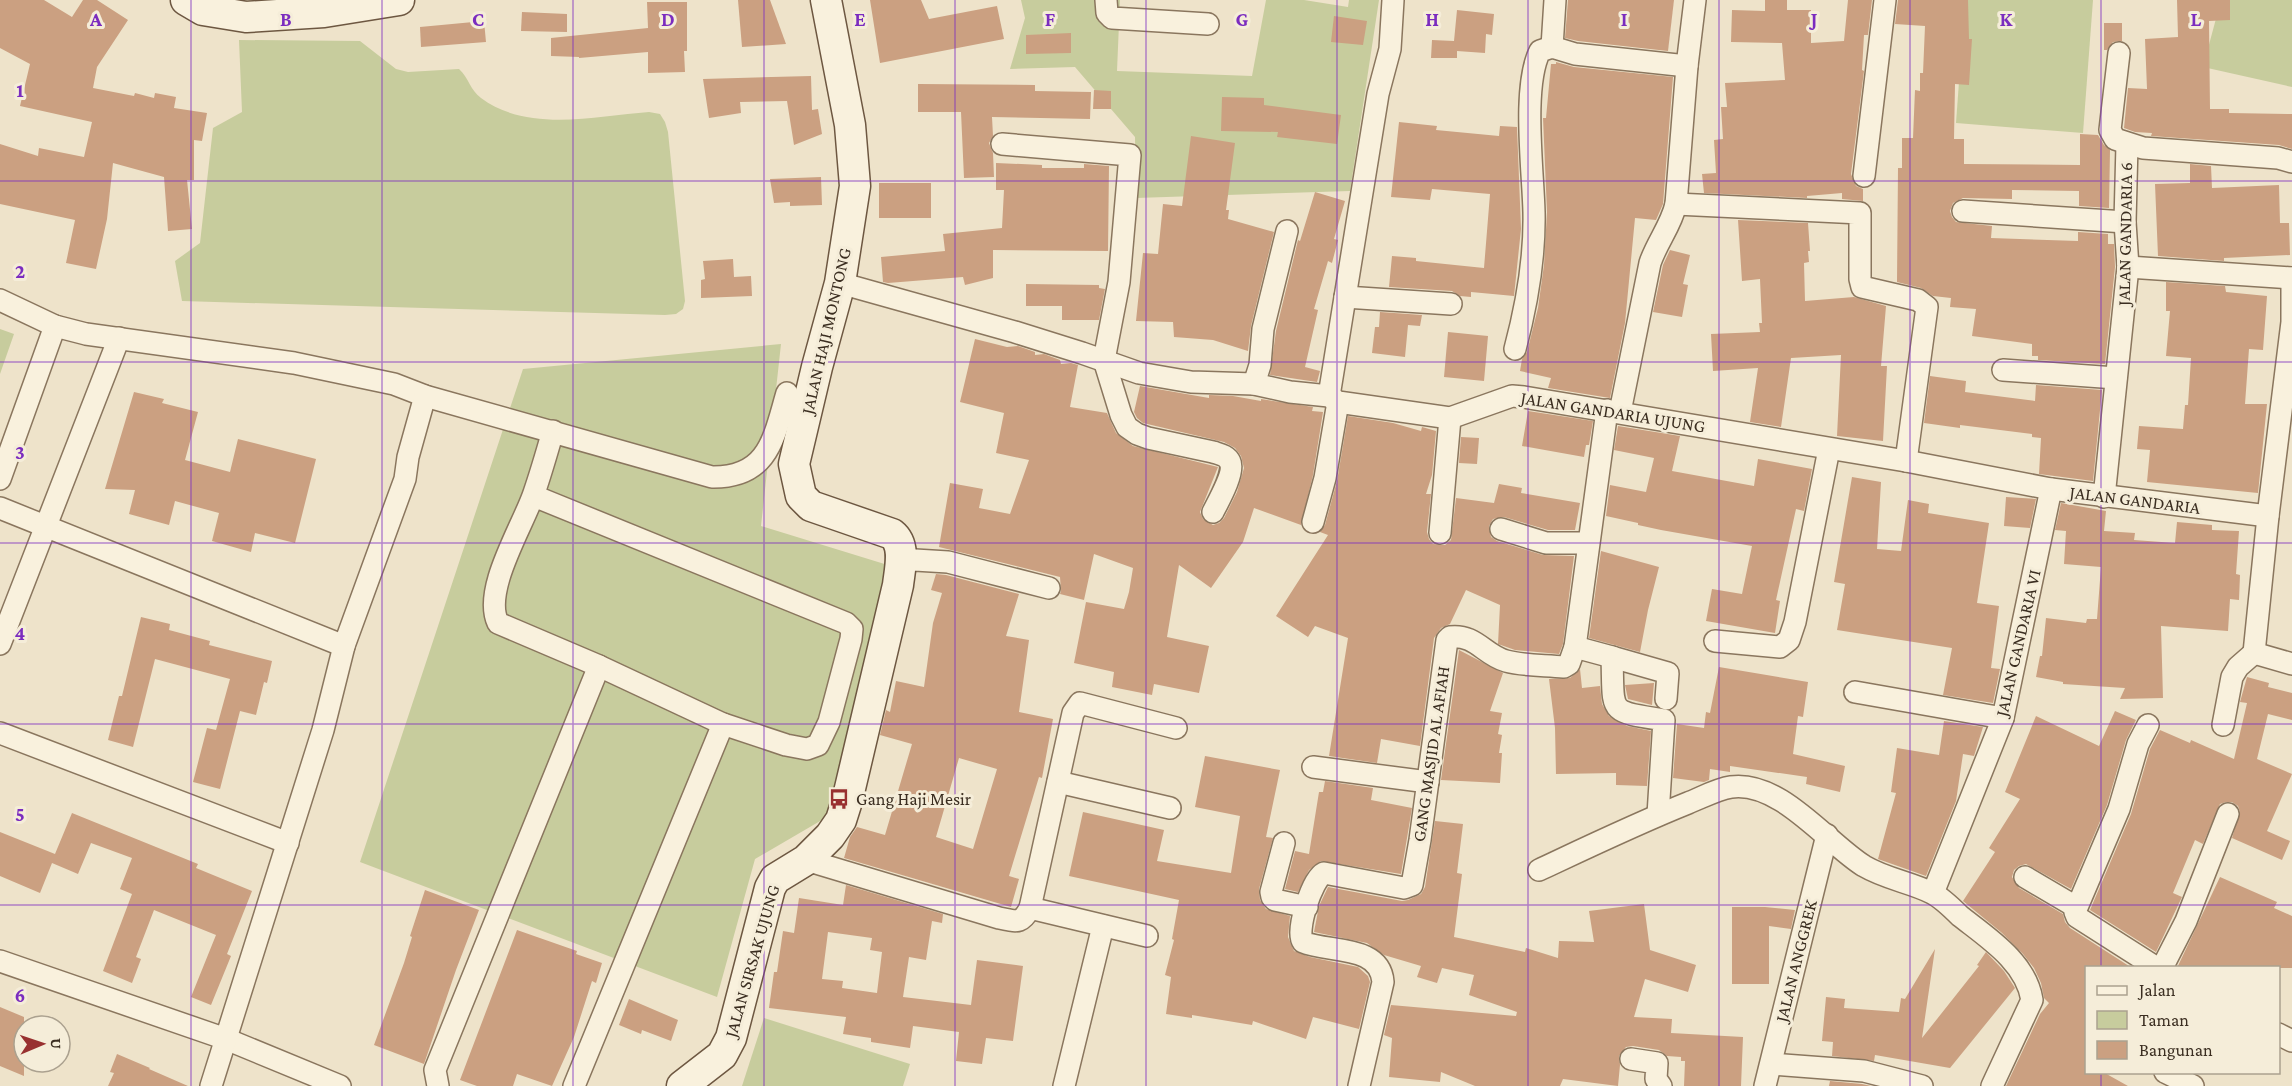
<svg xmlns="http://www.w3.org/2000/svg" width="2292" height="1086" viewBox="0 0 2292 1086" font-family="'Crimson Pro',serif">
<rect width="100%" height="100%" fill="#eee3ca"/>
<!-- green -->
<g fill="#c7cc9d">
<path d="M1021 0H1120L1117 71 1252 76 1266 0H1304L1348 7 1349 0H1379L1350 191 1136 198 1135 137 1075 67 1010 69 1025 18Z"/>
<path d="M1965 0H2093L2083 133 1956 123Z"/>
<path d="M2221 0H2292V87L2203 67Z"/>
<path d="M239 40 360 41 396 69 408 72 459 69C469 78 470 90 481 98 528 133 596 116 649 112L660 114 665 122 668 132 685 301 683 309 676 314 665 315 182 301 175 261 200 243 213 128 242 112Z"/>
<path d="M0 329 14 334 0 374Z"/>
<path d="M781 344 761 526 891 566 839 810 755 859 717 997 360 862 523 369Z"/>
<path d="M764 1018 910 1064 903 1086H742Z"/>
</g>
<!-- building -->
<g fill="#cba081" fill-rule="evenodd">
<path d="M0 0H44L72 17 83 0H97L128 20 97 67 93 88 134 96 135 93 154 98 155 93 176 97 174 108 207 113 202 141 194 140V180H187L192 229 168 231 164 177 113 163 107 219 96 269 66 263 75 220 0 204V144L38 156 39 148 84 157 92 122 20 106 30 64 0 48Z"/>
<path d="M738 0H770L786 44 742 47Z"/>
<path d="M870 0H921L929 19 997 6 1004 39 880 63Z"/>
<path d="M1568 0H1674L1668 51 1578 41 1565 38Z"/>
<path d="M1765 0H1787V10H1811V43L1844 41 1848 0H1872L1868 35H1864L1862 70 1864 71 1851 174 1856 186 1863 189V201L1842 199V193L1807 196V198L1704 193 1702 174 1716 173 1714 140 1723 139 1721 107H1727L1725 83 1785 80 1782 43 1731 42 1732 10 1765 11Z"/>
<path d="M1898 0H1968L1969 39H1972L1969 85 1955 84 1954 139H1964V164L2080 165V134L2098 135 2104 145 2110 150 2109 208 2079 206V191L2012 190V199L1963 198 1953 203 1950 211 1952 217 1956 222 1992 226 1991 238 2078 241V232L2108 234V244H2114L2115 267 2105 364 2038 360V356H2032V344L1972 336 1976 309 1950 307 1951 298 1933 296 1921 288 1897 282 1898 168H1902V138H1913L1915 90 1920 91V73H1923L1925 26 1895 24Z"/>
<path d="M2177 0H2230V20L2209 21 2210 109H2229V113L2292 114V149L2279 145 2151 136 2152 133 2135 132 2124 128 2128 88 2147 89 2145 39 2178 37Z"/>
<path d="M647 2H687V51H684L685 72 648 73V52L579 58V57L551 56V38L648 28Z"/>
<path d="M1457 10 1494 14 1492 35 1486 34 1485 53 1457 51V58H1431L1432 40 1454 41Z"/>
<path d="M522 12 567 14V32L521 31Z"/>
<path d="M1334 16 1367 21 1363 45 1331 42Z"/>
<path d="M484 21 486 42 421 47 420 27Z"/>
<path d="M2104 23H2122V41L2113 42 2107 50H2104Z"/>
<path d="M1071 33V53L1026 54V35Z"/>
<path d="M1556 62 1574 67 1673 77 1663 204 1656 220 1635 218 1625 323 1610 398 1548 388 1551 378 1520 371 1522 359 1527 352 1538 308 1544 265 1547 212 1543 118H1546L1551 64H1556Z"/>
<path d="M811 76 812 110 818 109 822 134 794 145 787 101 740 102 741 113 709 118 703 79Z"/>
<path d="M918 84 1035 85V91L1091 92 1090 119 992 117 993 136 989 143 993 153 994 177 964 178 961 112H918Z"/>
<path d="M1094 90 1111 91V109H1093Z"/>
<path d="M1222 97 1264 98V105L1341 115 1337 144 1277 137 1278 132 1221 131Z"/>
<path d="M1399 122 1437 126 1436 130 1499 136 1500 126 1517 127 1521 229 1514 296 1471 292V297L1460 296 1452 291 1389 287 1392 256 1416 258V261L1484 268 1490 194 1432 189 1430 200 1391 197Z"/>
<path d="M1191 136 1235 143 1226 210H1229L1228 219 1274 232 1251 326 1248 351 1213 340 1174 337 1173 322 1136 321 1143 253 1158 254 1163 204 1182 206Z"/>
<path d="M996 163 1042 165V168H1084V164L1109 166 1108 251 993 250V278L965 285 963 277 888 283 883 282 881 257 945 251 943 234 1002 228 1004 190H996Z"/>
<path d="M2190 164 2211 166 2212 188 2279 185 2280 223H2289L2290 255 2224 258V261L2158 256 2155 184 2190 183Z"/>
<path d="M821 177 822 205 790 206V202L774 203 770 179Z"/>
<rect x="879" y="183" width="52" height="35"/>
<path d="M1315 192 1345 201 1334 239 1338 240 1332 263 1328 261 1314 309 1318 310 1305 367 1320 371 1317 382 1270 375 1276 331 1298 240 1300 241Z"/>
<path d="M1738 220 1808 223 1810 251H1808L1809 262 1804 263 1805 301 1854 297 1886 306 1881 366H1887L1883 441 1837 436 1841 355 1791 358 1781 427 1750 422 1758 368 1713 371 1711 334 1760 332 1759 323H1762L1760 279 1742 281Z"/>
<path d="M1670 250 1690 255 1683 284 1688 285 1682 317 1653 312 1663 265Z"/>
<path d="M733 259 734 277 751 276 752 296 701 298V280L705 279 703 261Z"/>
<path d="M2166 282 2225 286 2226 292 2267 296 2263 350 2249 349 2245 404H2267L2258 493 2147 482 2150 450 2137 449 2139 426 2183 429 2185 405H2188L2191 358 2166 356 2170 311H2166Z"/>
<path d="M1026 284 1099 285V288L1105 289 1099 320H1062V306H1026Z"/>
<path d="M1380 312 1422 315 1420 326 1408 325 1405 357 1372 353 1375 327H1379Z"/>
<path d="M1448 332 1488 336 1484 381 1444 377Z"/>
<path d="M975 339 1007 347 1018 346 1035 352V355L1044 354 1060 360 1061 364 1071 363 1078 365 1070 407 1107 413 1116 433 1133 446 1218 467 1200 512 1203 519 1213 525 1219 523 1224 518 1237 492 1244 468 1241 456 1235 448 1224 442 1143 423 1137 418 1134 412 1140 386 1209 398V395L1233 396 1261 401V399L1313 407 1312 411 1323 412 1313 475 1301 525 1254 508 1243 542 1211 588 1179 565 1167 637 1209 646 1199 693 1154 684 1152 695 1112 687 1114 672 1074 663 1086 602 1124 609 1129 592 1133 568 1094 554 1084 600 1060 594 1061 591 1060 577 939 547 950 483 983 489 979 508 1010 514 1029 460 996 453 1004 413 960 402Z"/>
<path d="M1930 376 1966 381 1965 392 2035 401 2036 385 2102 390 2093 481 2039 474 2041 438 2032 437V434L1960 425V428L1924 423Z"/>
<path d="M134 392 164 399 162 403 198 412 185 460 230 472 238 439 316 459 295 543 255 533 251 552 212 541 219 513 175 501 169 525 129 514 135 490 105 489Z"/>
<path d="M1528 411 1593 421 1589 445H1586L1584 457 1522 446Z"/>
<path d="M1348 416 1393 423 1421 431 1422 427 1436 431 1432 475 1426 494H1431L1427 532 1429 539 1433 544 1445 545 1451 540 1456 498 1494 503 1499 484 1522 488 1521 493 1580 503 1575 530H1548L1504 517 1493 519 1489 526 1491 537 1497 541 1543 555 1574 556 1563 644 1559 654 1515 650 1498 644 1500 605 1466 590 1450 624 1441 628 1434 638 1420 746 1381 739 1377 763 1329 756 1348 638 1315 626 1308 637 1276 616 1328 535 1320 532 1325 525 1337 481Z"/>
<path d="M1618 426 1680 436 1672 471 1754 486 1758 459 1812 469 1804 511 1796 509 1776 600 1780 601 1775 633 1706 621 1712 589 1742 594 1752 546 1661 530 1638 525V523L1606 516 1610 485 1646 492 1654 458 1614 450Z"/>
<path d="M1461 437 1479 438 1477 464 1459 463Z"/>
<path d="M1852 477 1881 482 1877 549 1901 551 1908 500 1929 504 1928 513 1989 523 1977 603 1999 606 1991 668 2000 669 1993 703 1943 695 1952 648 1837 630 1845 584 1834 582Z"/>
<path d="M2006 497 2036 499 2030 528 2004 526Z"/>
<path d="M2061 503 2106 511 2104 531 2135 533 2134 540 2175 543 2177 522 2212 525V530L2239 531 2236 574 2240 575 2239 600 2230 599 2228 631 2161 626 2163 698 2120 699 2125 688 2063 684V682L2036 677 2040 656H2042L2046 618 2086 623 2087 619H2097L2101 567 2064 564 2066 531 2055 530Z"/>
<path d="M1601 551 1659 567 1648 610 1640 652 1589 638Z"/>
<path d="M936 574 946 575 1019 594 1006 636 1029 640 1019 712 1053 719 1042 778 1039 777 1009 876 1019 879 1011 907 844 858 850 837 857 827 885 835 912 744 880 735 886 710 890 712 896 681 924 687 933 623 942 593 931 590ZM959 758 997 769 973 849 936 837Z"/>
<path d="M141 617 170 624 169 630 210 641 209 645 272 661 267 683 264 682 256 715 240 711 220 789 193 782 207 728 216 730 230 679 155 659 133 747 108 740 119 696H122Z"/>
<path d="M1459 650 1503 673 1490 711 1502 713 1498 734 1502 735 1499 753H1502L1500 783 1441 780Z"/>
<path d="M1719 667 1808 682 1803 717 1798 716 1793 754 1845 766 1840 792 1806 784 1807 777 1730 766V772L1710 769 1709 780 1704 782 1673 778 1677 724 1704 728 1706 712 1710 713Z"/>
<path d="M1580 669 1582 688 1600 686 1602 704 1609 716 1627 726 1651 731 1647 786 1616 785V773L1556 774 1555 728 1549 679 1570 678Z"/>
<path d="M2247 677 2269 683 2268 687 2292 693V720L2268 714 2257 759 2292 774 2267 831 2290 841 2282 860 2232 838 2240 812 2238 806 2232 802H2226L2220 804 2203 844 2195 840 2173 893 2182 897 2156 952 2090 910 2131 814 2150 749 2160 730 2190 743 2191 740 2234 759 2247 703 2240 702Z"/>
<path d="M1654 683 1652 705 1628 699 1625 685Z"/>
<path d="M2115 711 2136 720 2126 740 2107 805 2071 889 2026 864 2019 866 2014 870 2012 877 2019 888 2063 914 2065 922 2070 928 2132 968H2086V1072H2103L2128 1086H2006L2040 1014 2049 1003 2044 998 2041 983 2034 968 2023 954 2002 933 1963 901 1995 852 1989 848 2020 799 2005 792 2036 716 2099 746Z"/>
<path d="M1944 721 1983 727 1974 756 1963 754 1956 801 1926 876 1878 859 1896 793 1891 792 1897 748 1939 755Z"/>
<path d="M1205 756 1280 770 1266 837 1273 838 1259 889 1260 900 1266 909 1290 916 1288 937 1294 951 1310 957 1358 967 1368 976 1370 982 1359 1029 1313 1017 1306 1039 1253 1021 1252 1025 1192 1015V1018L1166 1014 1171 977 1165 975 1174 940 1172 939 1179 900 1069 876 1083 812 1164 830 1157 861 1231 873 1240 816 1195 807Z"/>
<path d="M1325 781 1373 788 1371 800 1412 808 1401 874 1321 861 1309 870 1298 892 1285 889 1295 851 1309 854 1319 792H1323Z"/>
<path d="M72 813 198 864 196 868 252 891 227 954 231 956 211 1005 191 997 216 935 154 910 136 957 141 959 132 983 103 971 132 894 120 889 132 858 91 843 78 874 52 863 40 893 0 876V832L55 854Z"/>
<path d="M1435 821 1463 824 1457 873 1462 874 1454 937 1525 952 1526 948 1558 958 1559 941 1594 942 1589 911 1644 904 1650 950 1696 965 1688 992 1645 979 1634 1017 1672 1019 1671 1033 1743 1037 1741 1086H1684L1685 1061H1681V1057L1667 1056 1659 1050 1633 1046 1626 1047 1619 1056 1620 1065 1618 1086 1563 1079 1560 1086H1475L1441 1072 1440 1082 1389 1077 1392 1038 1384 1035 1391 1005 1516 1016 1517 1012 1469 995 1474 975 1442 968 1437 983 1417 977 1421 966 1384 955 1367 943 1314 932 1319 906 1328 887 1402 901 1408 900 1421 894 1425 887Z"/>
<path d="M2220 877 2277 902 2274 908 2292 916V968H2177Z"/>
<path d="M846 885 943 914 942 923 932 921 926 960 909 957 903 997 971 1005 977 960 1023 966 1013 1041 986 1038 982 1064 956 1061 959 1032 913 1026 910 1048 871 1042V1038L843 1034 846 1017 769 1008 774 972H777L783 931 794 933 799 898 843 905ZM828 932 872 938 870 950 882 952 877 993 842 988 843 981 822 979Z"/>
<path d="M425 890 479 910 456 970 424 1064 374 1045 404 963 412 937 410 936Z"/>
<path d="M1732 907H1765L1795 910 1791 929 1769 926V984H1732Z"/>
<path d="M517 930 577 951 576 954 602 963 596 983 592 981 574 1037 552 1086 517 1074 513 1086H477L460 1080Z"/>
<path d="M1935 949 1922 1038 1979 966 1977 965 1986 952 2004 971 2015 988 1950 1068 1875 1055 1874 1061 1832 1056 1833 1042 1822 1041 1826 997 1845 999 1844 1008 1899 1012 1901 998 1905 999Z"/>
<path d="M629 999 678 1020 671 1041 642 1030 641 1034 619 1025Z"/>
<path d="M0 1007 24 1017V1076L0 1066Z"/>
<path d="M117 1054 150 1068 149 1069 188 1086H108L114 1073 110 1072Z"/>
<path d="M1830 1081 1862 1084 1871 1086H1829Z"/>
</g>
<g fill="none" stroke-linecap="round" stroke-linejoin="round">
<!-- street casing -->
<g stroke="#8a765e" stroke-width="24">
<g id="street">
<path d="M1106 0 1107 13 1112 18 1208 24"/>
<path d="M1552 47 1555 0"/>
<path d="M2119 53 2110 130 2115 139 2143 148 2278 158 2292 162"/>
<path d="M1002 144 1130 155 1119 282 1104 360 1121 415 1127 427 1137 434 1148 438 1213 452C1219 454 1227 455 1230 462 1235 472 1218 502 1213 512"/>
<path d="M1864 176 1885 0"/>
<path d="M1676 204 1860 213V279L1862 287 1918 300 1927 307 1906 461"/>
<path d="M1963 211 2125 222"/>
<path d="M1287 231 1263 329 1260 365 1254 384 1290 392 1329 396 1338 402 1450 418 1512 396 1524 397 1906 461 2051 489 2268 516"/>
<path d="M2128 267 2292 278"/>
<path d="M840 283 1015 332 1082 353 1139 373 1191 382 1254 384"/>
<path d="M1345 297 1451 304"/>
<path d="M0 300 55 326 86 334 294 363 394 384 425 396 712 477C769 478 774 437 787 393"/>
<path d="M1515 349C1527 304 1535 258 1534 212 1533 170 1522 86 1540 51L1552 47 1575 54 1687 66"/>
<path d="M2003 370 2116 378"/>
<path d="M1329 396 1378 94 1390 49 1393 0"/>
<path d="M1620 412 1650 263C1657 242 1671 226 1676 204L1687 66 1695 0"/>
<path d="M0 479 55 326"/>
<path d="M534 496 846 623 852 629 851 639 829 722 818 745 807 749 786 745 723 724 599 666 498 623C482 590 523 526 534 493 541 473 547 452 553 431"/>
<path d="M2104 497 2128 267 2125 222 2127 144"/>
<path d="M0 508 344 646"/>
<path d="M1313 522 1325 478 1338 402"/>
<path d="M1501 529 1546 543H1588"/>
<path d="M1440 533 1450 418"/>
<path d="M901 563 915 560 948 562 1049 588"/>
<path d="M1715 641 1780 647 1789 640 1795 622 1829 449"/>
<path d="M0 644 119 338"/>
<path d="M1575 647 1612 657C1614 714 1606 711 1664 720L1658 815"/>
<path d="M2254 653 2268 516 2292 322V278"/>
<path d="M2254 653 2292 664"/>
<path d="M1612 657 1668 673 1666 699"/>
<path d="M1855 692 2003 718"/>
<path d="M2148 725 2138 744 2119 809 2075 912 2077 917 2157 968"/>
<path d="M2223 725 2232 677 2238 667 2254 653"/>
<path d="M0 733 288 843"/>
<path d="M1313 767 1428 782"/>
<path d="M1058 782 1170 808"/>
<path d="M1284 843 1271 892 1272 897 1275 900 1307 907"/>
<path d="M806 860 999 918C1016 921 1021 925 1030 908L1073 713 1080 703 1176 728"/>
<path d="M1539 870C1588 847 1638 823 1688 803 1701 798 1717 789 1731 787 1780 780 1827 843 1864 866 1886 879 1910 882 1932 893 1942 898 1952 908 1960 916 1988 938 2026 962 2032 1000L1992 1086"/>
<path d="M2025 877 2076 907"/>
<path d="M1933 893 2003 718 2051 489"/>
<path d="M1030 908 1147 936"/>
<path d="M0 961 226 1039 340 1086"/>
<path d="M2162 968 2186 921 2228 814"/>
<path d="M2278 1034 2292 1041"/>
<path d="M1631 1059 1657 1063 1656 1079 1661 1086"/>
<path d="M1771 1064 1864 1071 1922 1086"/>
<path d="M2165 1072 2193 1086"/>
<path d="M211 1086 323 730 344 646 405 479 408 457 425 396"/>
<path d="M438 1086 435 1070 599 666"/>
<path d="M574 1086 723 724"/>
<path d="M1064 1086 1103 926"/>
<path d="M1359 1086 1383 982C1380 944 1328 953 1303 942 1295 932 1312 879 1324 873L1404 888 1412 885 1420 840 1447 640 1450 637C1476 634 1484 655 1506 661 1524 666 1545 665 1564 667L1569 664 1575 647 1607 410"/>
<path d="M1765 1086 1827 835"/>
</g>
</g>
<!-- secondary casing -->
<g stroke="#6d5741" stroke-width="33">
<g id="secondary">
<path d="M186 0 203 10 246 17 324 12 399 0"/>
<path d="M682 1086 722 1055 731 1038 770 888 775 879 806 860 830 836 841 820 847 801 898 585C900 568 906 545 892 534L811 506 801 496 794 464 817 367 840 283 855 186 850 125 826 0"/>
</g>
</g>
<!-- street -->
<use href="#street" stroke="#f9f1dd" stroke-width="21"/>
<!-- secondary -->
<use href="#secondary" stroke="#f9f1dd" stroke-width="30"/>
</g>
<!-- grid -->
<path fill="none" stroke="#7b2cbf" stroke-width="1.5" stroke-opacity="0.55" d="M191 0V1086M382 0V1086M573 0V1086M764 0V1086M955 0V1086M1146 0V1086M1337 0V1086M1528 0V1086M1719 0V1086M1910 0V1086M2101 0V968M0 181H2292M0 362H2292M0 543H2292M0 724H2292M0 905H2292M2101 1072V1086"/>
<!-- icons -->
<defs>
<g id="bus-bare" transform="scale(1.62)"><path d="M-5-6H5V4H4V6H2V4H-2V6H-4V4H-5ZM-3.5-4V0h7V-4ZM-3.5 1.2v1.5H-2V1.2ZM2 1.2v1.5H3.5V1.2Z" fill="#983030" stroke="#f5edd9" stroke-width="2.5" paint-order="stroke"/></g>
</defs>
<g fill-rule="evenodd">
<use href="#bus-bare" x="839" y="799"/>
</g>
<g text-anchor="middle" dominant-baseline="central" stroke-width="6" stroke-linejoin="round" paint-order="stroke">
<!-- street labels -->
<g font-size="18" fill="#3b2e21" stroke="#f5edd9">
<text transform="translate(2125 234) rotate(-89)">JALAN GANDARIA 6</text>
<text transform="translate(826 331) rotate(-77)">JALAN HAJI MONTONG</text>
<text transform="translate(1613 412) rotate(9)">JALAN GANDARIA UJUNG</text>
<text transform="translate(2135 500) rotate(7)">JALAN GANDARIA</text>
<text transform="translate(2018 643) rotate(-77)">JALAN GANDARIA VI</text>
<text transform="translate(1431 754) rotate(-82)">GANG MASJID AL AFIAH</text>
<text transform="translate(752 961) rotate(-74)">JALAN SIRSAK UJUNG</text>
<text transform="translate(1796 961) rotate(-76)">JALAN ANGGREK</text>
</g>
<!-- poi labels -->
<g font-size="18" fill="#3b2e21" stroke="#f5edd9" text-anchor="start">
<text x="856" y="799">Gang Haji Mesir</text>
</g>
</g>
<g font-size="20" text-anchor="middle" font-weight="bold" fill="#7b2cbf" stroke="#f5edd9" stroke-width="6" stroke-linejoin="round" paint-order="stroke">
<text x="96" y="26">A</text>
<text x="286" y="26">B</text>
<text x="478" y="26">C</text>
<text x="668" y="26">D</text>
<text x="860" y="26">E</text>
<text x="1050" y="26">F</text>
<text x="1242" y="26">G</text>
<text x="1432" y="26">H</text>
<text x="1624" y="26">I</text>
<text x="1814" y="26">J</text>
<text x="2006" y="26">K</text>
<text x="2196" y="26">L</text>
<text x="20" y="97">1</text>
<text x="20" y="278">2</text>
<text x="20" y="459">3</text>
<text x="20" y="640">4</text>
<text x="20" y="821">5</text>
<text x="20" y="1002">6</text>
</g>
<!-- legend -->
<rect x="2085" y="966" width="195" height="108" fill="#f5edd9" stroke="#aba18f" stroke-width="1.5"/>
<rect x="2097" y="986" width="30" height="9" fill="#f9f1dd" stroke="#aba18f" stroke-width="1.5"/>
<text x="2139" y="996" font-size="18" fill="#3b2e21">Jalan</text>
<rect x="2097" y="1011" width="30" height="18" fill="#c7cc9d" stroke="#aba18f" stroke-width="1.5"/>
<text x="2139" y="1026" font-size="18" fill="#3b2e21">Taman</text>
<rect x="2097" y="1041" width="30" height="18" fill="#cba081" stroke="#aba18f" stroke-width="1.5"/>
<text x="2139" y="1056" font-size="18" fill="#3b2e21">Bangunan</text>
<!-- north arrow -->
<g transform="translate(42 1044) rotate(88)"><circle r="28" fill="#f5edd9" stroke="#aba18f" stroke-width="1.5"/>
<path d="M0-4.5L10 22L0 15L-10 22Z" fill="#983030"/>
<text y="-9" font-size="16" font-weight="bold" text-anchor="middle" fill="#3b2e21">U</text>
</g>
</svg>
